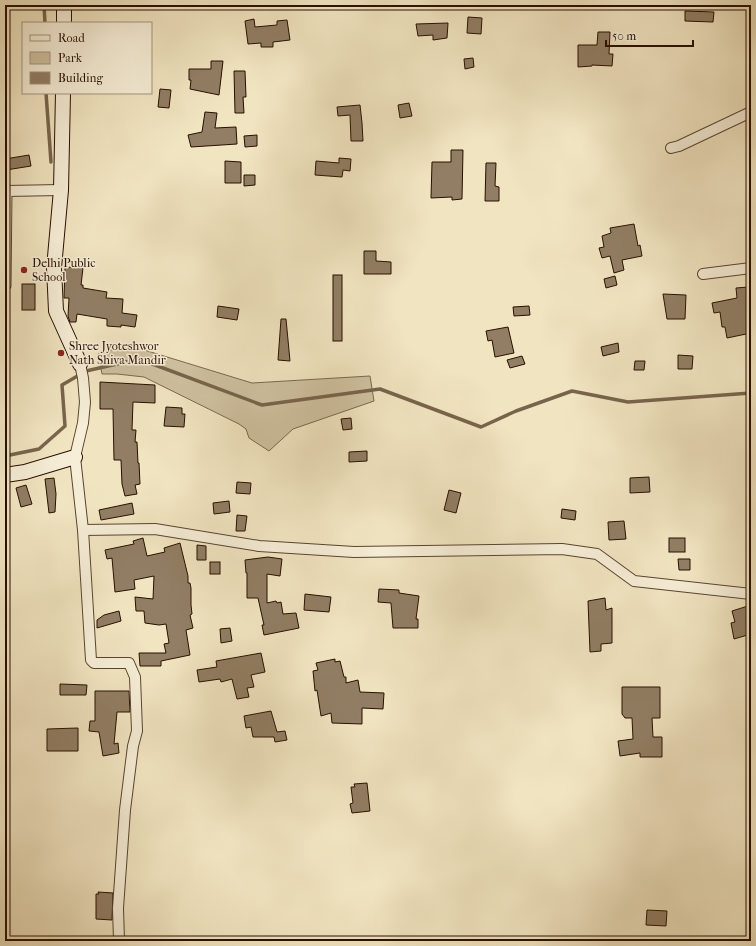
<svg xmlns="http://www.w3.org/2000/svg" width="756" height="946" viewBox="0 0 756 946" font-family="'IM FELL French Canon',serif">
<rect width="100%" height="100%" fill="#f1e5c1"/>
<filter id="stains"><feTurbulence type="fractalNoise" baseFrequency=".005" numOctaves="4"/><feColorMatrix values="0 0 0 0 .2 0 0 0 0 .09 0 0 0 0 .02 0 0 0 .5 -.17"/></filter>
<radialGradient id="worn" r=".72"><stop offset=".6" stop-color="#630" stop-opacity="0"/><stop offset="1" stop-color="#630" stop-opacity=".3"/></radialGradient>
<!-- green -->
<path fill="#cfc1a0" stroke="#7c6850" d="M128 345 252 383 370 376 374 401 293 429 269 451 249 438 246 429 239 424 144 377 117 374H102L98 354Z"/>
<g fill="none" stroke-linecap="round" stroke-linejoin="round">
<!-- stream -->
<g stroke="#78644c" stroke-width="3.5">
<path d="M44 5 45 23"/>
<path d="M46 93 51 162"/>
<path d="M5 456 39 449 65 426 62 385 86 371 139 359 262 405 380 389 481 427 516 411 572 391 628 402 751 393"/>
</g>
</g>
<!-- building -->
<g fill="#917e64" stroke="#280f00">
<path d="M685 11 714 12 713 22 685 21Z"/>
<path d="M468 17 482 18 481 34 467 33Z"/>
<path d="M254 19 255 27 277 25V21L287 20 290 40 273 42V47H261V43L248 44 245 21Z"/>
<path d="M448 23 447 38 433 40V35L418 36 416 24Z"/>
<path d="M598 32H610L609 54H613L612 66 592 65V66L578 67V45H597Z"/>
<path d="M473 58 474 67 465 69 464 59Z"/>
<path d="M211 61H223L219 95 190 89 191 80H189V69H211Z"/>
<path d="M234 71H245L246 97H243L244 113H235Z"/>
<path d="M160 89 171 90 169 108 158 107Z"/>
<path d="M409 103 412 116 400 118 398 105Z"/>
<path d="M360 105 362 123 363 141H351L350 115 338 116 337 107Z"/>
<path d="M205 112 217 113 215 128 236 127 237 144 191 147 188 135 202 132Z"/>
<path d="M257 135V146L245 147 244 136Z"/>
<path d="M451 150H463L462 199 452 200V197L431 198 432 162H451Z"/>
<path d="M29 155 31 166 6 170 5 159Z"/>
<path d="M339 158 351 159 350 171 343 170 342 177 315 175 316 161 339 163Z"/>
<path d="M225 161 241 162V183H225Z"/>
<path d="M486 163H496L495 186 499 187V201H485Z"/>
<path d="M244 175H255V185L244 186Z"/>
<path d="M634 224 638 246 640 245 642 256 622 260 624 270 614 273 610 256 602 258 599 248 604 247 602 236 611 233 610 228Z"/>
<path d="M364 251H376V261L391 262V274H364Z"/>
<path d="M65 267 83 268 81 285H83V288L107 292 106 298 123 299 122 313 137 315 135 327 121 325V327L107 326V319L77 314 76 322H70L68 316 69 298H64Z"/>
<rect x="333" y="275" width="9" height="66"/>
<path d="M615 276 617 285 606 288 604 279Z"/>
<rect x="22" y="284" width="13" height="26"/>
<path d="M748 287 750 296H751V333L727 338 725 327H722L720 312 714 313 712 303 737 298 736 288Z"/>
<path d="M663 294 686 295 685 319H667Z"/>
<path d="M218 306 239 309 237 320 217 317Z"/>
<path d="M529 306 530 315 514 316 513 307Z"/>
<path d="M281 319H286L290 361 278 360Z"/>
<path d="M508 327 514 353 495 357 492 340 488 341 486 331Z"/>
<path d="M618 343 619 352 603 356 601 347Z"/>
<path d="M678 355 693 356 692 369H678Z"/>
<path d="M522 356 525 364 510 368 507 360Z"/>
<path d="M635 361H645L644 370H634Z"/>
<path d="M100 382 155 385V403L133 402 132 430H136L135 442H137L138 463H139L140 484 135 485 137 494 125 496 122 484 121 460H114L113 409H100Z"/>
<path d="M166 407 182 408V414H185L184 427 164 426Z"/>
<path d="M351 418 352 429 343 430 341 419Z"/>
<path d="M367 451V461L349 462V452Z"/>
<path d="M649 477 650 492 630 493V478Z"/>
<path d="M54 478 56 494 55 512 49 513 45 479Z"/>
<path d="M237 482 251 483 250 494 236 493Z"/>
<path d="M26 485 32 504 21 507 16 488Z"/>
<path d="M449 490 461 493 456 513 444 510Z"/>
<path d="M229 501 230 512 214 514 213 503Z"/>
<path d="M132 503 134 514 101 520 99 510Z"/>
<path d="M562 509 576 511 575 520 561 518Z"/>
<path d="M237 515 247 516 245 531H236Z"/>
<path d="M624 521 626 539 609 540 608 522Z"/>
<path d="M143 538 147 556 165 552 164 548 180 543 188 576V583H190L191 588V605L192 614 190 615 193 628 186 630 190 655 161 661V666H140L139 653H166L164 644 169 643 166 624 159 625 145 623 144 611H136L135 597 153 599 154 576 134 580 135 589 115 592 112 558 107 559 105 550 134 544 133 541Z"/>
<rect x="669" y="538" width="16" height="14"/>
<path d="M197 545 206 546V560H197Z"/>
<path d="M268 557 282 559 280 576 267 574V603L276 601 277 603 281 602 283 614 296 613 299 628 264 635 262 625H264L258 598H247V573H246L245 560Z"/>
<path d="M678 559H690V570H679Z"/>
<rect x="210" y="562" width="10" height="12"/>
<path d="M379 589 399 590V593L419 596 416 619H418V628H393L391 603 378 602Z"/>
<path d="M305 594 331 597 329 612 304 610Z"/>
<path d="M605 598 606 610 612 608V643L601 644V651L590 652 588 601Z"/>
<path d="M751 605V634L734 639 731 623 735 622 732 611Z"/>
<path d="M119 611 121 621 97 628V620L104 615Z"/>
<path d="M230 628 232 641 221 643 220 629Z"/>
<path d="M261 653 265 672 251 675 254 687 247 688 249 697 237 699 232 679 221 682 220 679 199 682 197 670 217 667 216 661Z"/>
<path d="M335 659V662L340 661 344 677H346V683L358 680 360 692 384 693 383 709 362 708V724L332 723 331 713 321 716 317 690 315 691 313 671 318 670 316 663Z"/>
<path d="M60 684 87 685 86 695H60Z"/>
<path d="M622 687H660V718H652L653 737H662V757H640V753L620 756 618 741 633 739 632 718H625L622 714Z"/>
<path d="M95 691H129L130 712H117L114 744 118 743 119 753 103 756 99 732 89 731 90 721H95Z"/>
<path d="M271 711 277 732 285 731 287 740 275 742 274 737H253L251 727 246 728 244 716Z"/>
<path d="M78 728V751H47V729Z"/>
<path d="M367 783 370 811 352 813 350 804 353 803 351 787H355L354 784Z"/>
<path d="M98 892 113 893 112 920 96 919V894H99Z"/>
<path d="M647 910 667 911 666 926 646 925Z"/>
</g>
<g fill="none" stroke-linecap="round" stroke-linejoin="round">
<!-- lane casing -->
<g stroke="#5a4430" stroke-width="7">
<path id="lane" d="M8 286 9 191"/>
</g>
<!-- street casing -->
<g stroke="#5a4430" stroke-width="12">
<g id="street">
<path d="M671 148 679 146 751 112"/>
<path d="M5 191 61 190"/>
<path d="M703 274 751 268"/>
<path d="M80 364 83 378 85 402 83 423 75 457 83 530 91 660 94 663H129L135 677 137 731 133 746 125 810 118 908 119 941"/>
<path d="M83 530 155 529 259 546 354 552 562 549 597 554 634 581 751 594"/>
</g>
</g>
<!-- secondary casing -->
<g stroke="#280f00" stroke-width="16">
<g id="secondary">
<path d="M64 23V5"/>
<path d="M63 93 61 190 54 268 56 311 80 364"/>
<path d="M5 475 25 472 75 457"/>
</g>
</g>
<!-- lane -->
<use href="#lane" stroke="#f6eed7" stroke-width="5"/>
<!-- street -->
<use href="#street" stroke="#f6eed7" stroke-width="10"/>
<!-- secondary -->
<use href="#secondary" stroke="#f6eed7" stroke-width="14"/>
</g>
<!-- markers -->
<g fill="#8f2418" stroke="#f6eed7" stroke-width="1.5">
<circle cx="24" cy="270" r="4"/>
<circle cx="61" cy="353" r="4"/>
</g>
<g text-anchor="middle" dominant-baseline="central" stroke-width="3" stroke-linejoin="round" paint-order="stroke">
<!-- poi labels -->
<g font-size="12" fill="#280f00" stroke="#f6eed7" text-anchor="start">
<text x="32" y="263">Delhi Public<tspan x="32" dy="14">School</tspan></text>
<text x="69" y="346">Shree Jyoteshwor<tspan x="69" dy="14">Nath Shiva Mandir</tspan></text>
</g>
</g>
<!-- margin -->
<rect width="756" height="946" fill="none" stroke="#f1e5c1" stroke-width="20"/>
<rect x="6" y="6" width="744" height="934" fill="none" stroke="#280f00" stroke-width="2"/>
<rect x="10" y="10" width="736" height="926" fill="none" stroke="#280f00"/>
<!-- legend -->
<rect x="22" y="22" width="130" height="72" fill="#f6eed7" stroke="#a49581"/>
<rect x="30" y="35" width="20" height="6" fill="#f6eed7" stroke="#a49581"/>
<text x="58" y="42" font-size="12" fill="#280f00">Road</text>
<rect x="30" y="52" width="20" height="12" fill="#cfc1a0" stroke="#a49581"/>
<text x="58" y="62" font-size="12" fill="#280f00">Park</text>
<rect x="30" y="72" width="20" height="12" fill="#917e64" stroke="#a49581"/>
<text x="58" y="82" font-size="12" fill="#280f00">Building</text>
<!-- scale -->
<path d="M606 40v6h87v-6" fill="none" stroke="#280f00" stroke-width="2"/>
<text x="612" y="40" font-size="12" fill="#280f00" stroke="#f6eed7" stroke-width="3" paint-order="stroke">50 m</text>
<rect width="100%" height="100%" filter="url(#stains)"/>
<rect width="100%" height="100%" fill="url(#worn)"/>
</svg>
